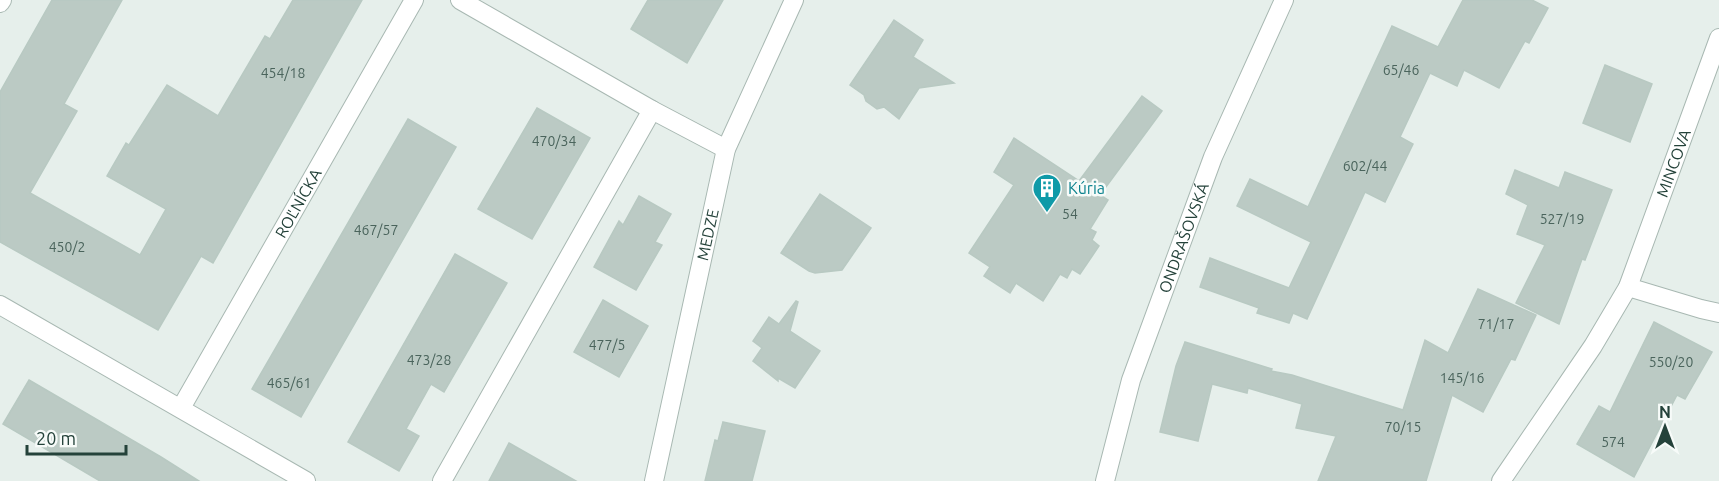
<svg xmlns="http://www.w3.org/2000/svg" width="1719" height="481" viewBox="0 0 1719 481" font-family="Ubuntu,sans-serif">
<rect width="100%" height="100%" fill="#e6efeb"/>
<!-- building -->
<g fill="#bbcac4" stroke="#b8c9c2" stroke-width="1.5">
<path d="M52 0H122L64 104 77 111 30 193 140 255 166 209 107 176 126 143 129 145 167 85 218 116 265 36 270 39 293 0H362L213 263 201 256 158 330 0 242V92Z"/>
<path d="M648 0H723L687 63 631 29Z"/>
<path d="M1463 0H1532L1548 8 1529 43 1525 41 1499 88 1464 70 1457 86 1430 73 1400 137 1413 144 1385 202 1365 192 1307 319 1293 313 1289 323 1257 313 1259 308 1200 287 1210 258 1289 288 1311 242 1237 206 1250 179 1308 207 1392 26 1438 47Z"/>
<path d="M894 20 923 40 913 57 954 83 919 88 899 119 884 107 877 109 866 101 864 95 850 85Z"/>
<path d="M1605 65 1652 84 1630 142 1583 123Z"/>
<path d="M1142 96 1162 111 1100 195 1108 200 1090 229 1096 232 1092 240 1099 246 1080 274 1072 269 1067 278 1060 274 1043 301 1016 283 1010 293 984 276 990 267 969 253 1014 185 994 172 1014 138 1079 181Z"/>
<path d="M537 108 590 138 532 239 478 209Z"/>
<path d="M408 119 456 147 301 417 252 389Z"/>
<path d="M1515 170 1559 188 1565 172 1612 190 1585 260 1582 259 1559 324 1516 303 1545 245 1517 234 1528 205 1506 194Z"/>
<path d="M820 194 871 228 842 270 815 273 809 271 781 253Z"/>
<path d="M639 196 671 214 655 242 662 245 636 290 594 267 619 221 623 225Z"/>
<path d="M455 254 507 283 444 392 431 384 406 429 419 436 399 471 348 442Z"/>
<path d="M1478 289 1536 315 1515 360 1511 359 1483 412 1452 395 1426 481H1318L1336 436 1296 428 1302 404 1248 388 1247 393 1212 384 1198 441 1160 432 1176 366 1185 342 1272 369 1271 371 1292 375 1403 410 1425 340 1448 353Z"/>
<path d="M603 300 648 326 619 377 574 352Z"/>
<path d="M796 301 798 302 790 331 820 351 795 388 778 378V381L753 361 762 348 753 341 769 317 779 324Z"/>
<path d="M1654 322 1712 352 1685 399 1677 395 1634 477 1577 444 1599 406 1610 412Z"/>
<path d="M29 380 161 457 199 481H100L51 452 3 424Z"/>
<path d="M723 422 765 431 752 481H705L715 440 718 441Z"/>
<path d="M509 443 576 481H489Z"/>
</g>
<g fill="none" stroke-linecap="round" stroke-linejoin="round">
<!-- minor casing -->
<g stroke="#a8b8b2" stroke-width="20">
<g id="minor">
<path d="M460 0 652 110 726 149"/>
<path d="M0 3 2 0"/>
<path d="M1628 287 1701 309 1719 313"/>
<path d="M0 305 306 481"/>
<path id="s1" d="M181 408 414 0"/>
<path d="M442 481 652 110"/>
<path id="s2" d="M654 481 726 149 794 0"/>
<path id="s3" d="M1105 481 1131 380 1213 157 1284 0"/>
<path id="s4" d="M1501 481 1593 346 1628 287 1719 38"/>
</g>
</g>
<!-- minor -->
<use href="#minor" stroke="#fff" stroke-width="18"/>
</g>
<!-- icons -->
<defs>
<g id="building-pin" transform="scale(1.5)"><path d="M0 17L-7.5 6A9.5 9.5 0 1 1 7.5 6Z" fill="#0f9aa8" stroke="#f7fbf9"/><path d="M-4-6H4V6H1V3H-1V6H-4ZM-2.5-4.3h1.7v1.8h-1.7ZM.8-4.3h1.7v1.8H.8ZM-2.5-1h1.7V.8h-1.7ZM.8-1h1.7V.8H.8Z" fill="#fff"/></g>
</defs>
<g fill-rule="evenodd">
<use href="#building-pin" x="1047" y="188"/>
</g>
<g text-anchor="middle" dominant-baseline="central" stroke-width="5" stroke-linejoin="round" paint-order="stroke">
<!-- number labels -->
<g font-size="14" fill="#4a645c">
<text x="1401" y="70">65/46</text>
<text x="283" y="73">454/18</text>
<text x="554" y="141">470/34</text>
<text x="1365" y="166">602/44</text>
<text x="1070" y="214">54</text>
<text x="1562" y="219">527/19</text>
<text x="376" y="230">467/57</text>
<text x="67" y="247">450/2</text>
<text x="1496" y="324">71/17</text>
<text x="607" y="345">477/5</text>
<text x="429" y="360">473/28</text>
<text x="1671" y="362">550/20</text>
<text x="1462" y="378">145/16</text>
<text x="289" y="383">465/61</text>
<text x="1403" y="427">70/15</text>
<text x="1613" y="442">574</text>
</g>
<!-- street labels -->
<g font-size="16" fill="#24423a" stroke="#f7fbf9">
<text stroke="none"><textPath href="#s4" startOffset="364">MINCOVA</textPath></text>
<text stroke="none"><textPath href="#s1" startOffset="236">ROĽNÍCKA</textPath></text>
<text stroke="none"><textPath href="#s2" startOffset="252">MEDZE</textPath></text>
<text stroke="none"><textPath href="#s3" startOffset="256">ONDRAŠOVSKÁ</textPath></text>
</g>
<!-- culture labels -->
<g font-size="16" fill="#0d838f" stroke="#f7fbf9" text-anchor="start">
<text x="1068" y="188">Kúria</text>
</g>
</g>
<!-- north arrow -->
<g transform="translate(1665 427)" stroke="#f7fbf9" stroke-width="4.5" paint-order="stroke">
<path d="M0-4.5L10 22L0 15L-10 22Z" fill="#24423a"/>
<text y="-9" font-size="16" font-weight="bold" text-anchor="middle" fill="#24423a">N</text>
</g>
<!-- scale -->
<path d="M27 445v9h99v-9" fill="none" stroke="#24423a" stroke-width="3"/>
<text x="36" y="445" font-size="18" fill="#24423a" stroke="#f7fbf9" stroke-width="4.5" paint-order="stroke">20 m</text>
</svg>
